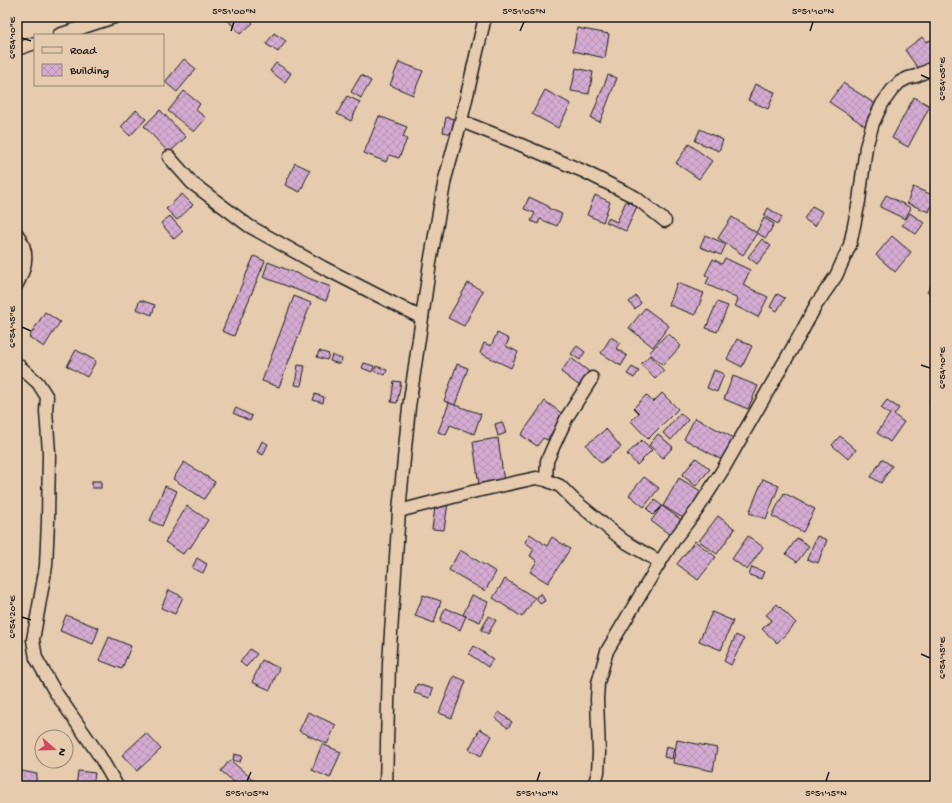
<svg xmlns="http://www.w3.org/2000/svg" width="952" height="803" viewBox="0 0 952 803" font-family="'Gochi Hand',sans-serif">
<defs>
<pattern id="building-cross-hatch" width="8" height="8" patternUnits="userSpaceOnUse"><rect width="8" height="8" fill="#d5abd1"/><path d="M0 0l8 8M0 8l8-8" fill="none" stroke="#b693b3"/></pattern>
</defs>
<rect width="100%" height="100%" fill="#e6cbae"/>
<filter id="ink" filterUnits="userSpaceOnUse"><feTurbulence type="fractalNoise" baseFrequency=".025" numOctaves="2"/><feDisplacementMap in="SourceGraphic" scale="8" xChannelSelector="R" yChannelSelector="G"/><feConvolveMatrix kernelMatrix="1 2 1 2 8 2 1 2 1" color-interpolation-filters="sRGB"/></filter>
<g filter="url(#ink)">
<!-- building -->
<g fill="url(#building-cross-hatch)" stroke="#1c1c1c">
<path d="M225 17H248L253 23 240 34Z"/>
<path d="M577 28 609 34 605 58 573 51Z"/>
<path d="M274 33 286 41 278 52 266 44Z"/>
<path d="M922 37 926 42 930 40 935 47V60L920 71 905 50Z"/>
<path d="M184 59 196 69 177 92 165 82Z"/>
<path d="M399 62 423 71 413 95 390 85Z"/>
<path d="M276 63 291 73 285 82 270 71Z"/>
<path d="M576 68 593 72 589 94 571 91Z"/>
<path d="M361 75 371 81 361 98 351 92Z"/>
<path d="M608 75 617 78 600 122 591 118Z"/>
<path d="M843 83 880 107 867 127 829 102Z"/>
<path d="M755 84 775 92 768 109 748 100Z"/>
<path d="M545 90 571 104 558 128 532 114Z"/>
<path d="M184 91 200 104 196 110 206 118 194 132 168 111Z"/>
<path d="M347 96 360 102 351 121 337 114Z"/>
<path d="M914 97 930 106 908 147 892 138Z"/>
<path d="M136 110 146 119 130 136 121 127Z"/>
<path d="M160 110 186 137 169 153 144 126Z"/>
<path d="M379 116 407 127 403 137 407 139 399 158 389 155 386 162 364 153Z"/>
<path d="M446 117 455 119 453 134 443 132Z"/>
<path d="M700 129 723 140 719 151 695 141Z"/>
<path d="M689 144 712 161 699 179 676 163Z"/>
<path d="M295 163 310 170 300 192 285 185Z"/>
<path d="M913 187 935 196 929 212 907 203Z"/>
<path d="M182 194 193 205 177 220 166 209Z"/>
<path d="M595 195 610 202 603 222 587 215Z"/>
<path d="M886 195 911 208 905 219 880 207Z"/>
<path d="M529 197 548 206V208L562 214 557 226 540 219 538 224 531 221 535 213 524 209Z"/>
<path d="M626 201 637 206 626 231 606 222 608 218 617 222Z"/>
<path d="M812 206 823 212 815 226 804 219Z"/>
<path d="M768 208 782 217 778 224 764 216Z"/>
<path d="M910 213 924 223 916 234 902 225Z"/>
<path d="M170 216 183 231 174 239 161 223Z"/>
<path d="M732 217 757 233 743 255 718 238Z"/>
<path d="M764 218 774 224 766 238 756 233Z"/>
<path d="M705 235 726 244 721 255 700 247Z"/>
<path d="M892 236 911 252 895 272 876 255Z"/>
<path d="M762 239 771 246 757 264 748 257Z"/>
<path d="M254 256 265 261 234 336 222 331Z"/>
<path d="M725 258 750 270 743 285 768 297 758 317 735 306 738 299 706 284 709 277 705 275 713 259 722 264Z"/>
<path d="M268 262 331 287 326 301 263 277Z"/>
<path d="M935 279V297L927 292Z"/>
<path d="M468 283 483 291 464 326 448 318Z"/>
<path d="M677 283 704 293 695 315 669 305Z"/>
<path d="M777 294 785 298 777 311 770 307Z"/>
<path d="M294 296 311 303 279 387 262 381Z"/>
<path d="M636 296 641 303 635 309 629 302Z"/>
<path d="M140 300 155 305 152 315 136 309Z"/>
<path d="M717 302 728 306 717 332 706 328Z"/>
<path d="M645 308 669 326 653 347 629 328Z"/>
<path d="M45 312 60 322 44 347 29 337Z"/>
<path d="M497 333 509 339 506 346 518 352 511 368 480 353 484 343 491 346Z"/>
<path d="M668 333 681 346 663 365 649 353Z"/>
<path d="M611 337 620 343 616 348 627 356 621 366 601 353Z"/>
<path d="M737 339 752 346 742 367 727 359Z"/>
<path d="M577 346 585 352 580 360 571 354Z"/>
<path d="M76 350 96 361 87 377 67 366Z"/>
<path d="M319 351 329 354 327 360 317 357Z"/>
<path d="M332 355 342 359 340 364 330 361Z"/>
<path d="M650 355 664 371 655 379 641 364Z"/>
<path d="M571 358 591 373 581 387 561 372Z"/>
<path d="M364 363 374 366 372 372 362 368Z"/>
<path d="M457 364 468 368 455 405 444 401Z"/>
<path d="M298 365 305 366 301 386 295 385Z"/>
<path d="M376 366 387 370 385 375 374 371Z"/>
<path d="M632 367 639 371 634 378 627 374Z"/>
<path d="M714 370 724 374 717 392 707 388Z"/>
<path d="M733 376 758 386 748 409 724 399Z"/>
<path d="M394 381 401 382 397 403 391 402Z"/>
<path d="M662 393 678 409 648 439 631 421 639 413 634 408 646 395 653 402Z"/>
<path d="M935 393V406L929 402Z"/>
<path d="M315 394 324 397 323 403 313 400Z"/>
<path d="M887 400 899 408 894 415 904 422 890 442 877 433 890 414 881 408Z"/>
<path d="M545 401 564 415 547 440 543 438 537 446 521 435Z"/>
<path d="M449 403 481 414 474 434 450 425 446 435 438 432Z"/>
<path d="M236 408 252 416 250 421 233 413Z"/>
<path d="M680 413 688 420 671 440 663 433Z"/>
<path d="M695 418 734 438 722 460 684 439Z"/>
<path d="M502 422 506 433 498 436 495 424Z"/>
<path d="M606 429 621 447 601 463 586 445Z"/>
<path d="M658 434 673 447 663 458 649 445Z"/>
<path d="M840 436 856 450 848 459 832 445Z"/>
<path d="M498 438 504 482 479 485 473 442Z"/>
<path d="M642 440 652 450 637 465 627 454Z"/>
<path d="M262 441 268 444 263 455 257 452Z"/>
<path d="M696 458 710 469 696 486 682 475Z"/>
<path d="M882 459 892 466 881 483 871 477Z"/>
<path d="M184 462 215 482 204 499 173 479Z"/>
<path d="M644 477 659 488 644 507 629 495Z"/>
<path d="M679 478 704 493 688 521 663 506Z"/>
<path d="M763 479 779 486 766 519 749 513Z"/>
<rect x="92" y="481" width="9" height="7"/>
<path d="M165 486 177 491 162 526 150 521Z"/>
<path d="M784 493 815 509 803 532 772 516Z"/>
<path d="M655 500 662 506 653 515 647 509Z"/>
<path d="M436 501 448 503 444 530 432 529Z"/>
<path d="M187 506 208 520 190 548 188 547 183 554 165 542Z"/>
<path d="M662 506 683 521 672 536 651 521Z"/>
<path d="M718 516 735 529 717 554 699 541Z"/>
<path d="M530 534 547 546 552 537 570 549 548 583 530 572 537 561 530 556 534 549 525 542Z"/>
<path d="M748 536 763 547 747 570 732 559Z"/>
<path d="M817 536 827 540 818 563 807 559Z"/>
<path d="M797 538 809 546 797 562 786 554Z"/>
<path d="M695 541 716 557 698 580 677 564Z"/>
<path d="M460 550 496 572 485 591 449 570Z"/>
<path d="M197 558 207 564 203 573 192 568Z"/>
<path d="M752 567 764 572 761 579 749 575Z"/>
<path d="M505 579 535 598 522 617 493 598Z"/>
<path d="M169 590 183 597 175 614 161 608Z"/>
<path d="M541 593 545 601 540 604 536 597Z"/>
<path d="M423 595 441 601 434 623 415 616Z"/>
<path d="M472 595 488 602 480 622 463 615Z"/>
<path d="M777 604 796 623 777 643 762 629 772 620 766 615Z"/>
<path d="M445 608 466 616 460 630 440 621Z"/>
<path d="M712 612 733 621 721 650 699 641Z"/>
<path d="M66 615 99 628 93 644 60 631Z"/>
<path d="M489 616 496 620 488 634 481 630Z"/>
<path d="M736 635 744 639 731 665 724 661Z"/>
<path d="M109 637 131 646 122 669 99 660Z"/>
<path d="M474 646 493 659 488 667 469 654Z"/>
<path d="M250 649 257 654 246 667 240 662Z"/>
<path d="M262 660 279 668 270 690 252 682Z"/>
<path d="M454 676 466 681 452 718 439 713Z"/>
<path d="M417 684 433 689 430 698 414 693Z"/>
<path d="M308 712 336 725 327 744 299 731Z"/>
<path d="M499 712 512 722 508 728 495 718Z"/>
<path d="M480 729 492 736 481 756 469 749Z"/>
<path d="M146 733 161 749 137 771 122 755Z"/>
<path d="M677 740 717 748 713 771 673 763Z"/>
<path d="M322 744 341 752 330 778 312 770Z"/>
<path d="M666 746 674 748 672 759 664 757Z"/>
<path d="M234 754 242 756 240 762 233 760Z"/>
<path d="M230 760 257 783 255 786H239L221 771Z"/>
<path d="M17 770 37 774 35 786 17 782Z"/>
<path d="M78 771 95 773 93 786H76Z"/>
</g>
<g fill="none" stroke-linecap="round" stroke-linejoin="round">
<!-- minor casing -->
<g stroke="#1c1c1c" stroke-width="15">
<g id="minor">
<path d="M59 35 114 17"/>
<path d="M17 49 35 43"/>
<path d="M461 121 514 142 583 171 635 197 665 221"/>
<path d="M169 157 192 183 249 226 324 268 422 318"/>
<path d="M17 234C29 251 27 266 17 284"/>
<path d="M17 364 38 383 47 397 46 411 49 452 48 521 46 566 33 640 36 658 54 690 99 755 117 786"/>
<path d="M546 480 547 461 554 445 567 417 592 378"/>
<path d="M399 511 472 492 536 478 546 480 560 486 575 501 624 541 660 562"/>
<path d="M386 786 389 663 399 511 409 407 430 263 445 179 461 121 485 17"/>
<path d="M594 786 598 772 599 753 597 699 598 683 607 651 660 562 676 537 697 510 722 471 801 333 816 305 836 276 850 245 859 201 866 147 873 123 882 104 892 90 900 82 908 78 916 76 927 71 935 66"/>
</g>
</g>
<!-- minor -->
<use href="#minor" stroke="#e6cbae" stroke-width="12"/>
</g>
</g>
<!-- ticks -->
<path fill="none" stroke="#1c1c1c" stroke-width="1.5" d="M231 31 234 22M520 31 524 22M810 31 813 22M22 38 31 41M921 75 930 79M22 327 31 331M921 365 930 368M22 617 31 620M921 654 930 658M247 781 251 772M537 781 540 772M826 781 829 772"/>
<!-- margin -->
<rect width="952" height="803" fill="none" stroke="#e6cbae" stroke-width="44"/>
<!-- legend -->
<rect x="34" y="34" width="130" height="52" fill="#e6cbae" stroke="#958574"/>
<rect x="42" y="47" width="20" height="6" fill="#e6cbae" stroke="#958574"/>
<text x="70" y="54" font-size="12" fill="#1c1c1c">Road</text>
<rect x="42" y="64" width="20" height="12" fill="url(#building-cross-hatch)" stroke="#958574"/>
<text x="70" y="74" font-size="12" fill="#1c1c1c">Building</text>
<!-- north arrow -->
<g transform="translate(54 749) rotate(110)"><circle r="19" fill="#e6cbae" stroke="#958574"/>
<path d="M0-3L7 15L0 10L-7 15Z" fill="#d1495b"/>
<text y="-6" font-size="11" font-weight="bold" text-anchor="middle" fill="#1c1c1c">N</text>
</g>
<rect x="22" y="22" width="908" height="759" fill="none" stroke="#1c1c1c" stroke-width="1.5"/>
<g font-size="10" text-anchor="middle" fill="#1c1c1c">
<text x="234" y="14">5°51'00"N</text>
<text x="524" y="14">5°51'05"N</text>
<text x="813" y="14">5°51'10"N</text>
<text transform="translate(11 38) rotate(-90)" y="4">6°54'10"E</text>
<text transform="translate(941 79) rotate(-90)" y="4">6°54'05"E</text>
<text transform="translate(11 327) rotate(-90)" y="4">6°54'15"E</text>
<text transform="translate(941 368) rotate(-90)" y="4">6°54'10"E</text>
<text transform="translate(11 617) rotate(-90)" y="4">6°54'20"E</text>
<text transform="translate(941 658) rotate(-90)" y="4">6°54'15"E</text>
<text x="247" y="796">5°51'05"N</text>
<text x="537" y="796">5°51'10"N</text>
<text x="826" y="796">5°51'15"N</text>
</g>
</svg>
